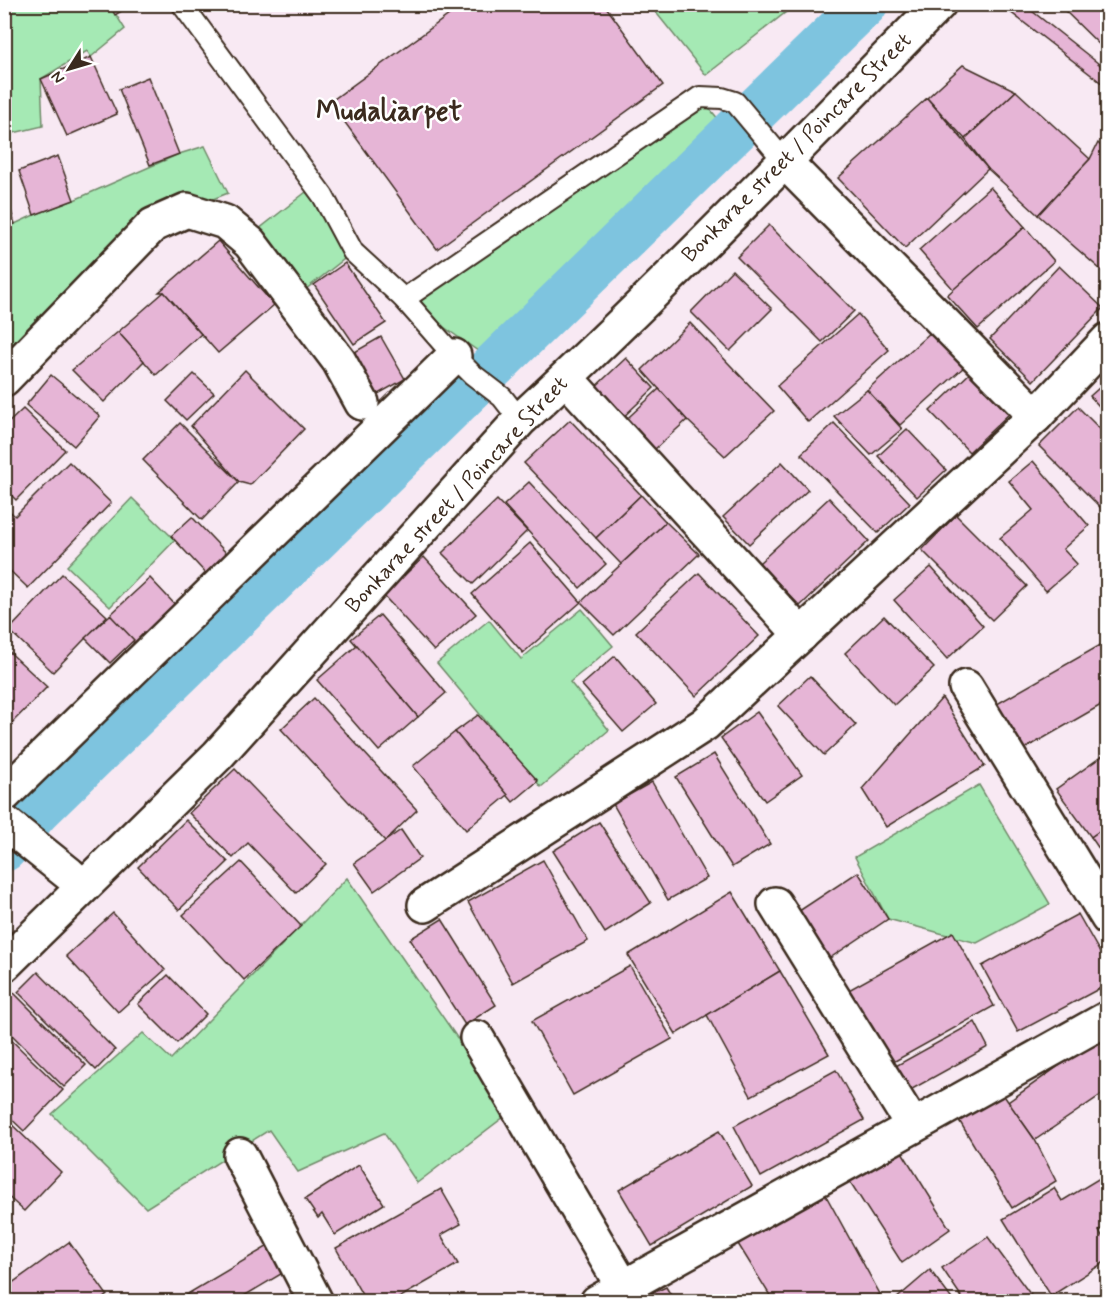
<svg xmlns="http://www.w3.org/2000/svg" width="1112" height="1306" viewBox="0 0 1112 1306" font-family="Mynerve,sans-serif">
<rect width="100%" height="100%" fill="#f8e9f3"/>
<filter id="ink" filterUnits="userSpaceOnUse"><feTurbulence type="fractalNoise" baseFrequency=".0167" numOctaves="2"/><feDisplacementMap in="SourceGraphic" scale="12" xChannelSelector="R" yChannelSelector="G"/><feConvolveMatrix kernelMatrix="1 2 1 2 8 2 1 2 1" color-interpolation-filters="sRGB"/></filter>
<g filter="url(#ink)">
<!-- green -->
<g fill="#a5e9b4" stroke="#708a69" stroke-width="1.5">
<path d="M4 5H110L125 29 91 57 87 51 41 79 43 126 5 135Z"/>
<path d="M650 5H795L706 75Z"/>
<path d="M700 97 724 126 488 358 404 299Z"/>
<path d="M205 146 228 193 176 214 10 361 5 349 4 229 34 215 74 200 179 154Z"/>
<path d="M306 192 353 252 296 297 249 237Z"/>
<path d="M132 498 175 540 110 607 67 566Z"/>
<path d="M582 609 613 646 570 682 609 730 541 787 437 663 489 620 521 659Z"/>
<path d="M979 785 1050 904 977 943 888 919 855 857Z"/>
<path d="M347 878 509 1113 417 1183 384 1133 298 1172 269 1130 146 1208 52 1114 143 1033 171 1059Z"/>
</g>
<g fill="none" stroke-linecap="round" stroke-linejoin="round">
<!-- canal -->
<path stroke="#7ec4df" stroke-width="46" d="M4 849 38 810 865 4"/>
</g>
<!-- building -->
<g fill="#e6b5d6" stroke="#3b2a1e" stroke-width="1.5">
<path d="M109 4H133L115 15Z"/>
<path d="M464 4H604L663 85 437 249 330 102Z"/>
<path d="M1014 4H1023L1108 71V88L1009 11Z"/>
<path d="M1058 4H1108V53Z"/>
<path d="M91 57 117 114 67 136 41 79Z"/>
<path d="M963 65 1016 91 965 139 927 98Z"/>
<path d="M148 77 179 154 150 165 119 89Z"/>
<path d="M1016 91 1090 159 1038 215 988 169 965 139Z"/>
<path d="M927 98 988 169 905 248 838 178Z"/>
<path d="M1098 143 1108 153V276L1038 215 1090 159Z"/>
<path d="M58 156 74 200 34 215 19 171Z"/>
<path d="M4 187 15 224 4 228Z"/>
<path d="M990 187 1025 227 954 290 919 250Z"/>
<path d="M769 225 854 311 822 342 737 257Z"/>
<path d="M1025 227 1054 261 978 329 947 295Z"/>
<path d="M218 241 274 305 218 353 164 292H159Z"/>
<path d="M345 263 386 323 354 344 314 285Z"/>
<path d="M1059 266 1103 308 1033 381 990 339Z"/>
<path d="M732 270 772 309 730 351 691 312Z"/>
<path d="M164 292 201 334 156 375 118 332Z"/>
<path d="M858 314 889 350 808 422 777 386Z"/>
<path d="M690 323 774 411 725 456 687 420 642 370Z"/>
<path d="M932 331 964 367 900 425 867 390Z"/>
<path d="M118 332 144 361 104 402 72 370Z"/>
<path d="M381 337 405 379 362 403 339 361Z"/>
<path d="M626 358 654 388 619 421 591 391Z"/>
<path d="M245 370 304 429 250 485 239 482 191 426Z"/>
<path d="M972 371 1011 412 969 452 930 411Z"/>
<path d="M194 374 214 393 186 420 167 401Z"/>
<path d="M51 375 100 416 74 446 26 405Z"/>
<path d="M1108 380V416L1090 396Z"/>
<path d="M659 389 687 420 644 459 617 428Z"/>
<path d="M867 390 902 429 871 455 834 416Z"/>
<path d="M1078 407 1108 437V510L1105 512 1039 446Z"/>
<path d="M23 409 65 450 16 500 4 488V427Z"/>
<path d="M570 420 641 495 596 538 524 463Z"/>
<path d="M180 423 239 482 202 520 143 460Z"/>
<path d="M834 423 910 503 878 533 801 454Z"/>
<path d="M907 429 946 470 917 497 878 456Z"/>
<path d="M1033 461 1089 526 1063 549 1077 564 1046 591 1000 538 1033 510 1009 481Z"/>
<path d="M69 462 111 503 28 588 4 565V506L15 516Z"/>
<path d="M782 462 808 490 749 544 723 517Z"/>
<path d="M529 482 606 564 580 588 504 505Z"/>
<path d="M641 495 666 522 621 564 596 538Z"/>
<path d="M829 498 869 541 800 606 759 563Z"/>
<path d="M497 500 527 531 473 584 442 553Z"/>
<path d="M956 515 1027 586 992 620 922 550Z"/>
<path d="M192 517 232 559 211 579 171 536Z"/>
<path d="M666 522 699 554 614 635 581 602Z"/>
<path d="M530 543 581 602 523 653 472 594Z"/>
<path d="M424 557 476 614 434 651 383 595Z"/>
<path d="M931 567 983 626 947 659 894 600Z"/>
<path d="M699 573 759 636 696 696 636 632Z"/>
<path d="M62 574 107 616 53 672 9 630Z"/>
<path d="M150 578 182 612 140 650 110 615Z"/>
<path d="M110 615 134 640 110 663 85 638Z"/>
<path d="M380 615 446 693 418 717 351 639Z"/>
<path d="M884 616 934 668 894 705 845 653Z"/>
<path d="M1104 643 1108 649V701L1023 750 997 704Z"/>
<path d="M357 645 418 717 379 751 317 680Z"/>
<path d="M4 647 47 687 4 731Z"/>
<path d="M615 656 656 704 623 732 582 685Z"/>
<path d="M810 676 856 725 824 755 778 706Z"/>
<path d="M314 698 417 810 385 841 281 729Z"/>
<path d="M942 698 985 766 886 827 862 789Z"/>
<path d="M757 712 802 775 765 801 721 738Z"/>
<path d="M478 715 538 781 513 802 455 732Z"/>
<path d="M455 732 508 795 466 830 413 766Z"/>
<path d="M1108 752V825L1091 837 1056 789Z"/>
<path d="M714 754 770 844 732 867 676 777Z"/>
<path d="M235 769 326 864 296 893 248 843 233 858 189 813Z"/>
<path d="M652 782 707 878 668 900 613 804Z"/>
<path d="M186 820 228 862 179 910 138 867Z"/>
<path d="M599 822 651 903 605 933 553 851Z"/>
<path d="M1108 825V862L1091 837Z"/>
<path d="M401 830 420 858 374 891 354 863Z"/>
<path d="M543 860 588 941 513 983 468 902Z"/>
<path d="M241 862 301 926 244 980 183 915Z"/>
<path d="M858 872 888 919 821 964 790 917Z"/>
<path d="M732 892 780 971 676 1034 628 955Z"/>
<path d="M113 913 165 970 118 1012 66 956Z"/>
<path d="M1078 914 1108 967V984L1018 1032 982 966Z"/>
<path d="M442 919 496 1005 465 1025 410 939Z"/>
<path d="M953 932 994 1006 886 1066 845 992Z"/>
<path d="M630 966 672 1039 573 1095 532 1021Z"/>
<path d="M780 971 829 1054 751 1096 707 1015Z"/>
<path d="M38 972 115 1050 96 1070 18 992Z"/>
<path d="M168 975 206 1014 177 1043 138 1004Z"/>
<path d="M13 992 86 1065 64 1087 4 1027V1001Z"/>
<path d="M975 1022 988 1047 905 1093 892 1068Z"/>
<path d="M1108 1031V1090L1035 1140 1008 1102Z"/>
<path d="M4 1033 63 1090 24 1131 4 1112Z"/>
<path d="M836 1070 864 1120 761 1177 734 1126Z"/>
<path d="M1000 1090 1035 1140 1056 1181 1012 1208 957 1117Z"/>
<path d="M4 1117 61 1172 24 1211 4 1193Z"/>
<path d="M719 1131 752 1186 652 1246 619 1190Z"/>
<path d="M899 1147 950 1229 902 1263 847 1177Z"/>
<path d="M359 1165 384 1204 335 1235 322 1214 318 1218 305 1199Z"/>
<path d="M1108 1173V1226L1099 1231 1108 1245V1260L1051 1296 1003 1219 1054 1188 1062 1201Z"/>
<path d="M441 1189 461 1224 441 1235 458 1264 392 1302H366L336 1248Z"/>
<path d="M824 1192 880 1294 867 1302H774L735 1239Z"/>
<path d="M988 1237 1036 1302H965L942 1268Z"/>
<path d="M69 1242 107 1295 98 1302H4V1289Z"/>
<path d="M270 1245 286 1271 234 1302H174Z"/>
<path d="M930 1270 954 1302H896L895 1300Z"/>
<path d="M666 1287 675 1302H634Z"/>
</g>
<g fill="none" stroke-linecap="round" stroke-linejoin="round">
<!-- service casing -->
<g stroke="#3b2a1e" stroke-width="24">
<g id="service">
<path d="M182 4 323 196 353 252 404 299 454 356 472 374 502 397 520 420"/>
<path d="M404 299 700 97 722 98 735 102 785 162"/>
</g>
</g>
<!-- minor casing -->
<g stroke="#3b2a1e" stroke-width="38">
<g id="minor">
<path d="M785 162 1036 416"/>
<path d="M566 378 801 635"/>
<path d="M4 379 153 225 187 210 225 222 250 243 339 361 362 403"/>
<path d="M966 687 1108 918"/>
<path d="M4 795 454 356"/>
<path d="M4 822 69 874 83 887"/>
<path d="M775 904 913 1126"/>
<path d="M425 905 705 724 1036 416 1108 340"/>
<path d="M477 1038 623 1287"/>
<path d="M240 1155 316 1302"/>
<path d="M597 1302 1108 1018"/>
</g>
</g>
<!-- tertiary casing -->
<g stroke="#3b2a1e" stroke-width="38">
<path id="tertiary" d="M4 965 218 755 520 420C664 287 801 145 939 4"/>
</g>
<!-- service -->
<use href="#service" stroke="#fff" stroke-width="20"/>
<!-- minor -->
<use href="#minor" stroke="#fff" stroke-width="33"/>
<!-- tertiary -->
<use href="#tertiary" stroke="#fff" stroke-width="33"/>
</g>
</g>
<g text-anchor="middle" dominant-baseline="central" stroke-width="5" stroke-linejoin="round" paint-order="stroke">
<!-- street labels -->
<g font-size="22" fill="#3b2a1e" stroke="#fff">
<text transform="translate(797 148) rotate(-45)">Bonkarae street / Poincare Street</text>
<text transform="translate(457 495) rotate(-47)">Bonkarae street / Poincare Street</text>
</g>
<!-- district labels -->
<g font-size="28" font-weight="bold" fill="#3b2a1e" stroke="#fff">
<text x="389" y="112">Mudaliarpet</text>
</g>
</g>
<!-- margin -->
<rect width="1112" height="1306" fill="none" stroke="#fff" stroke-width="24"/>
<rect x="12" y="12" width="1088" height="1282" fill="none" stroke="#3b2a1e" stroke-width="2" filter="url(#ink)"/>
<!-- north arrow -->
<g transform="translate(69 69) rotate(233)" stroke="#ffffff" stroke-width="4.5" paint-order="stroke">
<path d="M0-4.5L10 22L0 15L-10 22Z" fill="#3b2a1e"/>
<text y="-9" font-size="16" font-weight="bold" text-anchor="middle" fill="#3b2a1e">N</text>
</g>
</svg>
